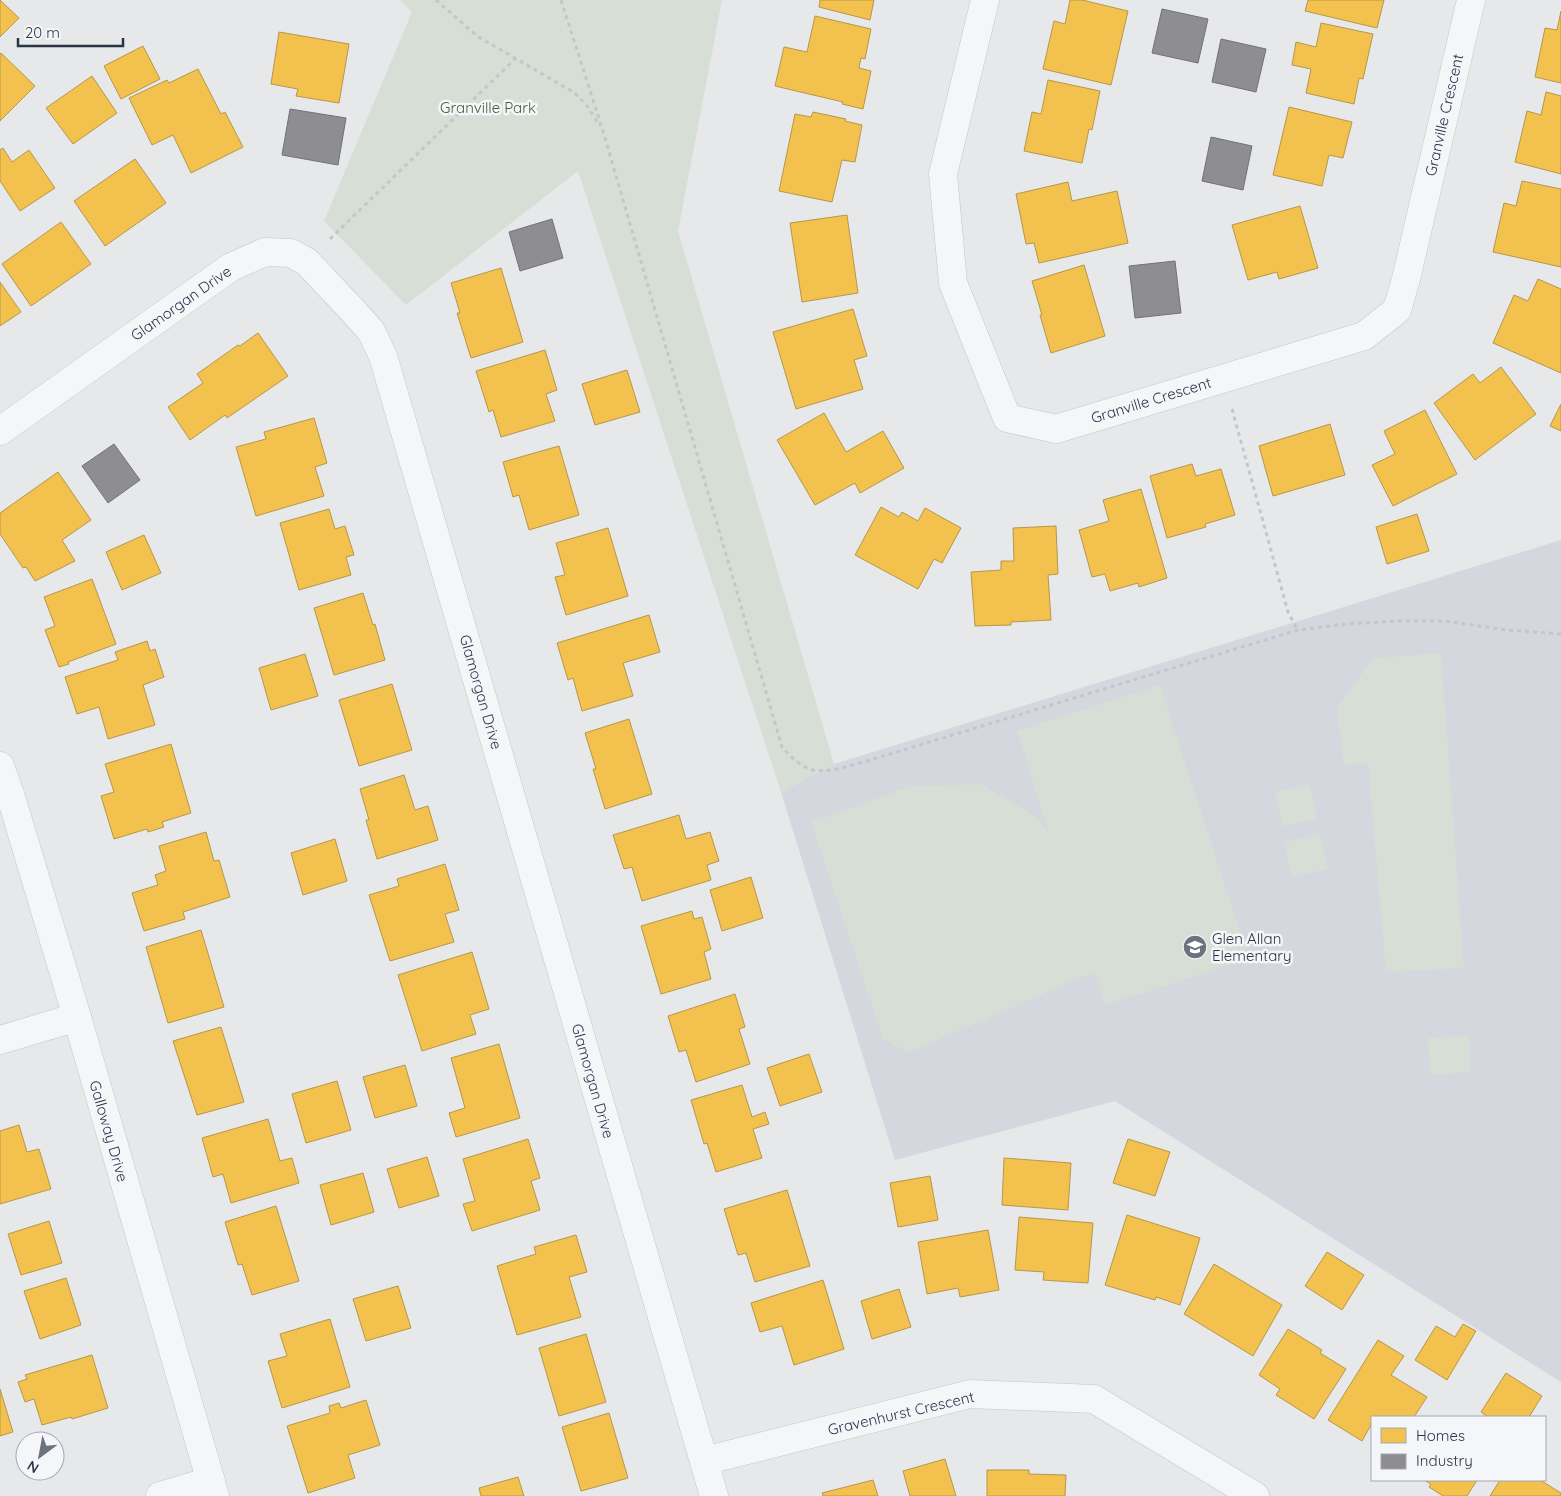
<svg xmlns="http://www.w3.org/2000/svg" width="1561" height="1496" viewBox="0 0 1561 1496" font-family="Quicksand,sans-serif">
<rect width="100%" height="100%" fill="#e6e8ea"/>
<!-- built -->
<path fill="#d4d7dd" d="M1561 540V1382L1115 1101 895 1160 781 792 834 764Z"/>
<!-- green -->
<g fill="#d6ded6">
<path d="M400 0H722L678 231 834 764 781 792 578 171 406 305 324 221 412 12Z"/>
<path d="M1441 653 1464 968 1386 972 1368 764 1344 765 1337 708 1373 658Z"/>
<path d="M1160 685 1249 959 1105 1005 1094 972 908 1053 883 1039 811 822 911 786 981 784 1034 815 1049 833 1017 731Z"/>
<path d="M1310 785 1317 819 1282 826 1275 792Z"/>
<path d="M1320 834 1328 869 1292 877 1284 842Z"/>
<path d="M1469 1035 1471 1072 1430 1075 1428 1038Z"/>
</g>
<!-- homes -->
<g fill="#f2c14e" stroke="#b6974b">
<path d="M0 0 19 18 0 37Z"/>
<path d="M820 0H874L870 20 819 7Z"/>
<path d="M1070 0H1082L1128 11 1111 85 1043 69 1054 21 1065 24Z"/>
<path d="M1308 0H1384L1377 28 1305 11Z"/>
<path d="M1561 11V83L1535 77 1545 28 1557 30Z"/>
<path d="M815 16 871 29 865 59 861 58 859 68 871 71 863 109 842 104 843 102 775 86 784 47 807 52Z"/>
<path d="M1321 23 1373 34 1363 79 1359 78 1354 104 1306 93 1311 69 1292 65 1296 42 1316 47Z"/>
<path d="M279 32 349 44 339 103 296 96 298 89 271 84Z"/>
<path d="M143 46 160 79 121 99 104 66Z"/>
<path d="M1 53 35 86 0 121V54Z"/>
<path d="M198 69 221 114 225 112 243 147 191 173 173 135 152 145 129 98 167 80 169 83Z"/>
<path d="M92 76 117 113 73 144 46 108Z"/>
<path d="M1048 80 1100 91 1092 130 1089 129 1082 163 1024 151 1032 112 1041 114Z"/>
<path d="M1546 92 1561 96V174L1515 162 1527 111 1541 115Z"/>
<path d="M1289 107 1352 122 1343 158 1329 155 1322 186 1273 175Z"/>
<path d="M813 112 846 119 845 121 862 125 855 162 842 160 832 202 779 191 795 114 811 117Z"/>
<path d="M3 148 12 162 29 150 55 188 20 211 0 181V150Z"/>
<path d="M135 159 166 203 105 246 74 201Z"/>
<path d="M1522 181 1561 189V267L1493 252 1504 203 1516 206Z"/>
<path d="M1068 182 1072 201 1117 191 1128 243 1039 263 1034 243 1026 244 1016 194Z"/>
<path d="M1300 206 1318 268 1279 279 1277 272 1248 280 1232 225Z"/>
<path d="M847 215 858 293 802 302 790 223Z"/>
<path d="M61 222 91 264 31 306 2 264Z"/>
<path d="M1084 265 1105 336 1051 353 1040 315H1042L1032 281Z"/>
<path d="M501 268 523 342 471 358 457 313H460L451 283Z"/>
<path d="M1538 279 1561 289V373L1493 343 1514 295 1528 301Z"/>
<path d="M0 282 21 312 0 326Z"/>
<path d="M853 309 867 356 854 360 863 389 796 409 773 332Z"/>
<path d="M258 333 288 376 227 418 225 415 190 440 168 407 203 383 197 374 238 345 240 346Z"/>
<path d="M545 350 557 390 546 394 555 421 501 437 493 410 489 412 476 371Z"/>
<path d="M1501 367 1536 414 1475 460 1434 403 1473 374 1480 383Z"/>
<path d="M627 370 640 412 595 425 582 384Z"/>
<path d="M1561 404V431L1550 426Z"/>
<path d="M1425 410 1457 474 1393 506 1372 465 1395 454 1384 431Z"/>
<path d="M824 413 846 452 883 431 904 468 860 493 855 483 815 505 777 440Z"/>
<path d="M314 418 327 463 315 467 324 496 256 516 236 447 266 439 264 432Z"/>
<path d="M1330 424 1345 475 1273 496 1259 446Z"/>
<path d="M559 446 579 515 529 530 519 495 513 497 503 462Z"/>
<path d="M1192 464 1196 476 1221 469 1235 515 1205 524 1206 527 1167 538 1150 476Z"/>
<path d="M58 472 91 520 62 540 75 561 35 581 26 567 23 568 0 534V513Z"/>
<path d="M1141 489 1167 578 1139 587 1138 583 1110 591 1105 574 1092 577 1079 530 1109 521 1103 500Z"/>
<path d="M881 507 899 517 902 512 918 521 925 508 961 528 942 563 934 559 918 589 855 555Z"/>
<path d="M329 509 335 529 345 526 354 555 346 557 351 575 299 590 280 523Z"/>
<path d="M1417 514 1429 551 1387 564 1376 527Z"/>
<path d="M1056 526 1058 574 1048 575 1051 620 1011 622V625L975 626 971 572 1001 570V561H1014L1013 528Z"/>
<path d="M608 528 628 596 566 615 555 577 565 575 556 543Z"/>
<path d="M144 535 161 573 122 590 106 552Z"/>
<path d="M92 579 116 644 68 662 69 664 59 667 45 630 55 626 44 597Z"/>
<path d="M363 593 373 625 375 624 385 660 334 675 314 608Z"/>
<path d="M649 615 660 652 623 663 633 696 582 711 573 678 568 680 557 643Z"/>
<path d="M147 641 150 651 155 649 164 677 143 685 155 725 108 739 99 707 77 714 65 677 118 660 115 652Z"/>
<path d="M305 654 318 696 271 710 259 668Z"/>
<path d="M392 684 412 750 359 766 339 700Z"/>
<path d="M629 719 652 794 605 809 593 769H596L585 733Z"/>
<path d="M171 744 191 813 162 822 164 827 148 832 147 829 114 839 101 796 114 792 105 764Z"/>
<path d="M404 775 415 810 428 806 438 840 377 859 366 820H369L360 789Z"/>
<path d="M679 815 686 839 710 832 719 861 707 865 711 880 642 901 632 867 624 869 613 835Z"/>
<path d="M206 832 214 861 219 860 230 897 183 912 185 919 144 931 132 893 158 885 155 875 166 871 159 846Z"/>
<path d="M335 839 347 881 303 895 291 853Z"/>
<path d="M445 864 459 910 445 914 454 942 390 961 369 895 399 886 397 879Z"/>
<path d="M751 877 763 918 722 931 710 890Z"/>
<path d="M692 911 694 919 702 917 711 949 704 952 711 979 661 994 641 926Z"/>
<path d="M201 930 224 1007 168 1023 146 947Z"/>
<path d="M472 952 489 1009 470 1015 476 1034 422 1051 398 975Z"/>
<path d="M735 994 745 1027 739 1029 750 1064 696 1082 686 1050 679 1052 668 1016Z"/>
<path d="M221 1027 244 1102 197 1115 173 1041Z"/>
<path d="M499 1044 520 1118 456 1137 449 1113 465 1108 451 1058Z"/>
<path d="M809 1054 822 1092 780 1106 767 1068Z"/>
<path d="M405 1065 417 1106 375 1118 363 1077Z"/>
<path d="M337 1081 351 1130 306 1143 292 1094Z"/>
<path d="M742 1085 752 1117 765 1112 769 1124 753 1129 762 1158 716 1172 707 1143 704 1144 691 1100Z"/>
<path d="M268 1119 280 1161 292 1158 299 1183 231 1203 223 1174 213 1177 202 1138Z"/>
<path d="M19 1125 27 1152 39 1149 51 1189 0 1204V1131Z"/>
<path d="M528 1139 540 1178 531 1181 540 1210 472 1231 463 1204 475 1201 463 1159Z"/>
<path d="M1128 1139 1170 1152 1155 1196 1113 1183Z"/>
<path d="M427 1157 439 1196 399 1208 387 1169Z"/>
<path d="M1004 1158 1071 1163 1068 1210 1002 1205Z"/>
<path d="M363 1173 374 1212 331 1225 320 1185Z"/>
<path d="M930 1176 938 1220 898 1227 890 1183Z"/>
<path d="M787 1190 810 1266 755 1282 746 1253 738 1255 724 1209Z"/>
<path d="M276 1206 299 1281 252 1295 242 1264 238 1265 225 1222Z"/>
<path d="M1127 1215 1200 1238 1180 1305 1156 1297 1155 1300 1105 1285Z"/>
<path d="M1019 1217 1093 1223 1088 1283 1043 1280 1044 1272 1015 1270Z"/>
<path d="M49 1221 62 1263 21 1275 8 1234Z"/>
<path d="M988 1230 999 1290 960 1297 958 1288 927 1294 918 1242Z"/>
<path d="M576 1235 587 1272 569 1277 581 1317 517 1335 497 1266 536 1254 534 1247Z"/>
<path d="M1327 1252 1364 1275 1342 1310 1305 1286Z"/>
<path d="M1214 1264 1282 1305 1253 1356 1184 1314Z"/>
<path d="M66 1278 81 1325 40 1339 24 1291Z"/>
<path d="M823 1280 844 1349 794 1365 782 1326 760 1332 751 1303Z"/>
<path d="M398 1286 411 1328 366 1341 353 1299Z"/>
<path d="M899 1289 911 1327 872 1339 861 1301Z"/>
<path d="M330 1319 350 1387 282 1408 268 1361 287 1356 280 1334Z"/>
<path d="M1463 1324 1476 1331 1447 1380 1415 1360 1436 1326 1455 1337Z"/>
<path d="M1288 1329 1322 1350 1320 1353 1346 1369 1314 1419 1276 1395 1280 1389 1259 1375Z"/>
<path d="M586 1334 606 1402 559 1416 539 1348Z"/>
<path d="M1378 1340 1404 1356 1391 1375 1427 1397 1414 1417H1372V1423L1362 1441 1328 1420Z"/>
<path d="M92 1355 108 1408 72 1419 71 1417 42 1425 34 1399 25 1402 18 1382 27 1379 25 1375Z"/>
<path d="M1506 1373 1542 1396 1529 1417H1488L1481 1412Z"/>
<path d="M0 1389 13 1432 0 1436Z"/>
<path d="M366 1400 380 1445 348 1455 355 1478 308 1493 287 1426 330 1413 329 1406 339 1403 341 1408Z"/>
<path d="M609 1413 628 1478 581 1491 562 1427Z"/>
<path d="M945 1459 956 1496H910L903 1471Z"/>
<path d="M987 1470H1029V1474L1066 1475 1065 1496H987Z"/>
<path d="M518 1477 524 1496H481L479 1488Z"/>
<path d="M873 1480 878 1496H823L822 1493Z"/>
<path d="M1424 1480H1477L1467 1496H1443L1429 1487 1431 1484Z"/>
<path d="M1500 1480H1540L1561 1493V1496H1490Z"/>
</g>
<!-- industry -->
<g fill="#8d8d92" stroke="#70727b">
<path d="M1162 9 1208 19 1198 63 1152 53Z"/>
<path d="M1221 39 1266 49 1256 92 1212 82Z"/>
<path d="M290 109 346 118 338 165 282 155Z"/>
<path d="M1211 137 1252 146 1243 190 1202 181Z"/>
<path d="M552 219 563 258 520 271 509 232Z"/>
<path d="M1175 261 1181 313 1135 318 1129 266Z"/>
<path d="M114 444 140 480 108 503 82 466Z"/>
</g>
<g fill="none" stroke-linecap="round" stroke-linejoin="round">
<!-- minor casing -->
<g stroke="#c4c6c8" stroke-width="29">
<g id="minor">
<path d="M985 0 943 174 953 283 1007 418 1056 429 1364 336 1397 310 1406 279 1471 0"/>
<path d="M0 431 231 267 265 252 291 253 307 262 354 312 371 331 383 356 714 1496"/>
<path d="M0 766 11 797 77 1017 215 1496"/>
<path d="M0 1040 77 1017"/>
<path d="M704 1461 970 1394 1094 1399 1255 1496"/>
<path d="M160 1496 211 1481"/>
</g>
</g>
<!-- path -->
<g stroke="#c5c6ca" stroke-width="3" stroke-dasharray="4 4" stroke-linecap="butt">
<path d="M436 0 477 36 575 93 588 107 600 126"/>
<path d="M561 0 603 131 782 747C790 756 801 767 813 770 829 773 852 765 867 761L1298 630 1347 624 1397 621H1445L1507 630 1561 634"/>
<path d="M330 239 516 58"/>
<path d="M1232 409 1288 612 1298 630"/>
</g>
<!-- minor -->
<use href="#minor" stroke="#f5f6f7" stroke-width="28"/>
</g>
<!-- icons -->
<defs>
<g id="school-disc" transform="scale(1.25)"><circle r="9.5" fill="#6c737f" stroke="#f4f6f9"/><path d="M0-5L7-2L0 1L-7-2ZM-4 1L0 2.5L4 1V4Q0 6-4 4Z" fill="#fff"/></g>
</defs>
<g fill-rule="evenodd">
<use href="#school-disc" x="1195" y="947"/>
</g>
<g text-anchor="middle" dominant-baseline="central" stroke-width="5" stroke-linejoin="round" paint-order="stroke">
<!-- park labels -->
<g font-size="15" fill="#3f6138" stroke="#f4f6f9">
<text x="488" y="107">Granville Park</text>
</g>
<!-- street labels -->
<g font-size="15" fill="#2b3445" stroke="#f4f6f9">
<text transform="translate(1444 115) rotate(-77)">Granville Crescent</text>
<text transform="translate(181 303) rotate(-35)">Glamorgan Drive</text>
<text transform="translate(1151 400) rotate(-17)">Granville Crescent</text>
<text transform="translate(481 692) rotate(74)">Glamorgan Drive</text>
<text transform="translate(593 1081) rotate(74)">Glamorgan Drive</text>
<text transform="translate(109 1131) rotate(74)">Galloway Drive</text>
<text transform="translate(901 1413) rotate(-13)">Gravenhurst Crescent</text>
</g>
<!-- poi labels -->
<g font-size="15" fill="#2b3445" stroke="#f4f6f9" text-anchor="start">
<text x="1212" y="938">Glen Allan<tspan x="1212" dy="17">Elementary</tspan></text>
</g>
</g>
<!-- legend -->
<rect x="1371" y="1416" width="175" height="65" fill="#f4f6f9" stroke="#a4a8b1"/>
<rect x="1381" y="1428" width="25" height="15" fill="#f2c14e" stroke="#a4a8b1"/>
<text x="1416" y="1441" font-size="15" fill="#2b3445">Homes</text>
<rect x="1381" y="1454" width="25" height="15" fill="#8d8d92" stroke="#a4a8b1"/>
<text x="1416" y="1466" font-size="15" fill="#2b3445">Industry</text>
<!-- north arrow -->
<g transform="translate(40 1456) rotate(212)"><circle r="24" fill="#f4f6f9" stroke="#a4a8b1"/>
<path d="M0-4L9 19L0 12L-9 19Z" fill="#6c737f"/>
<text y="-8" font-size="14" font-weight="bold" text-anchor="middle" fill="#2b3445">N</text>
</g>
<!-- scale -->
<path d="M18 38v8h105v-8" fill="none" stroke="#2b3445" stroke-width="2.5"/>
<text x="25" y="38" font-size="15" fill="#2b3445" stroke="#f4f6f9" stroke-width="4" paint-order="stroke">20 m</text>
</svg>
